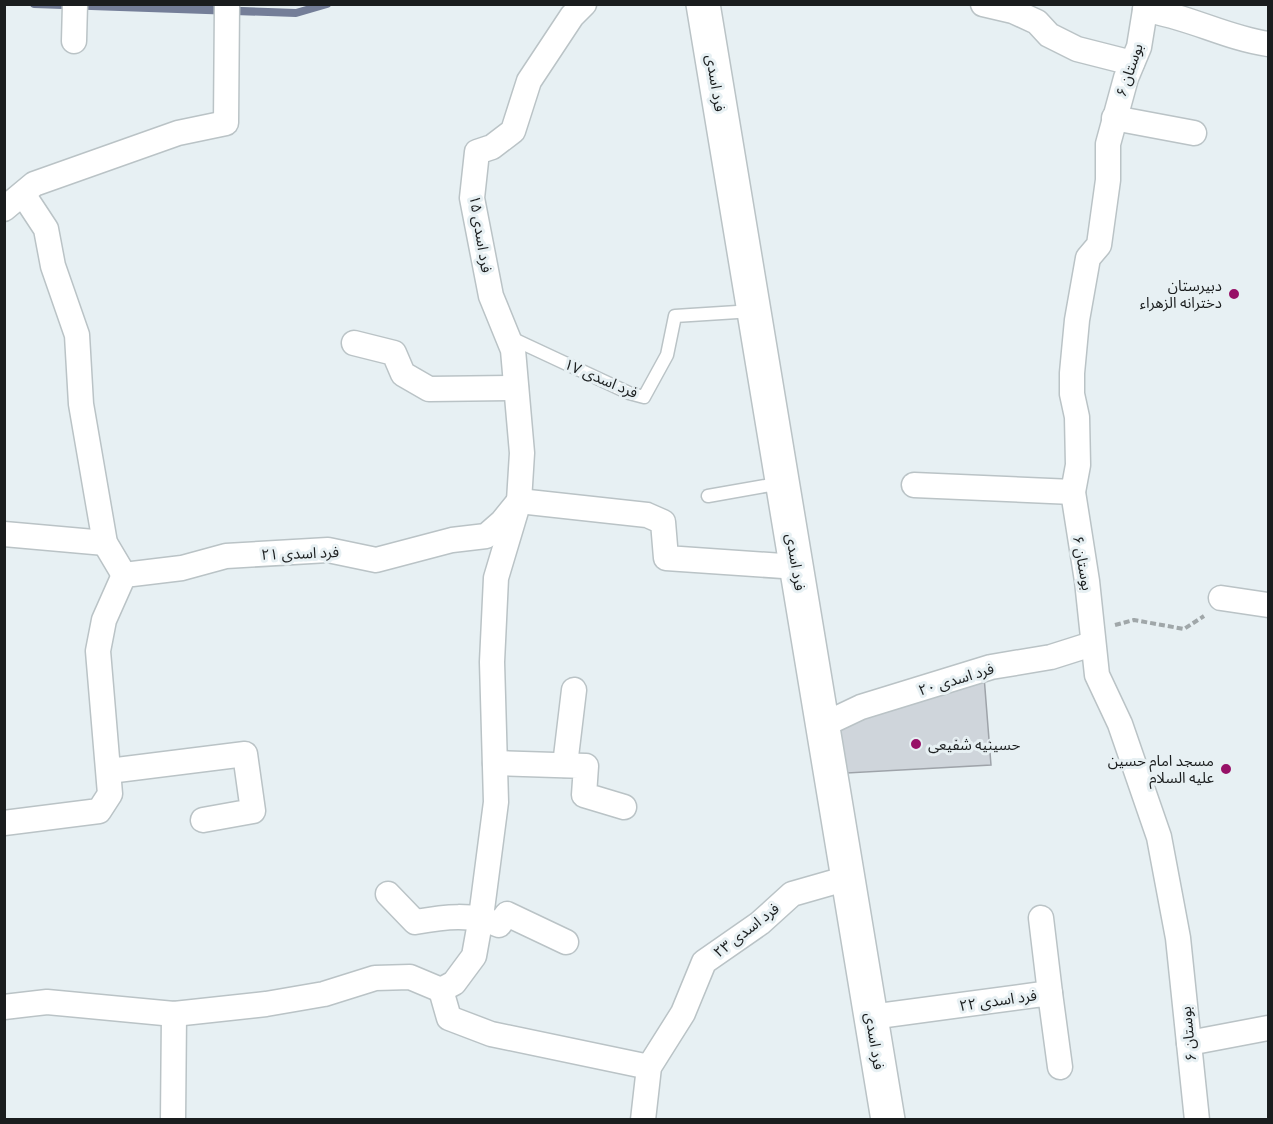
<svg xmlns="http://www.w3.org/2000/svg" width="1273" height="1124" viewBox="0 0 1273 1124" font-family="Ubuntu,'Noto Sans Arabic',sans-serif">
<rect width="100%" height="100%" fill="#e7f0f3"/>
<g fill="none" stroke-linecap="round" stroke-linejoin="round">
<!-- stream -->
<path stroke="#747e98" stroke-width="8" d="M34 4 296 13 327 4"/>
</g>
<!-- building -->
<path fill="#cfd5db" stroke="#9ea3a9" stroke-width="1.5" d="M984 676 991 765 847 773 839 724Z"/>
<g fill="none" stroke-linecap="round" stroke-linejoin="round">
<!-- lane casing -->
<g stroke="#bac3c6" stroke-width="15">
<g id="lane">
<path d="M509 337 629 393 644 397 667 355 675 316 753 311"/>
<path d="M708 496 782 483"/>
</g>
</g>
<!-- street casing -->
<g stroke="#bac3c6" stroke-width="27">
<g id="street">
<path d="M983 4 1013 11 1037 22 1049 35 1077 49 1132 63"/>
<path d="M1146 4 1139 47 1126 78 1108 144V180L1099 245 1088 258 1077 320 1072 373V394L1077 417 1078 465 1073 492 1087 581 1097 675 1120 724 1159 837 1178 938 1197 1120"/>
<path d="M1145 10C1188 16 1226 38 1268 44"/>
<path d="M74 41 75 4"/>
<path d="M1114 118 1194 133"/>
<path d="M23 194 46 229 53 266 77 335 81 404 105 543 124 575"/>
<path d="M4 209 34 184 178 133 226 123 227 4"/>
<path d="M354 343 394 353 403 374 429 389 516 388"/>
<path d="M914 485 1073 492"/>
<path d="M4 534 105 543"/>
<path d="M1221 598 1268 605"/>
<path d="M823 725 861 707 991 667 1051 657 1092 644"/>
<path d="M495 763 586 766 584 795 624 807"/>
<path d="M565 765 574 690"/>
<path d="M109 771 245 754 253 811 203 820"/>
<path d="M4 823 99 811 110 794 98 651 104 620 124 575 182 568 226 556 328 550 376 560 452 540 486 536 502 522 519 501 647 515 663 522 666 558 797 567"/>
<path d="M388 894 415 922C444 917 472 913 499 925L507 914 566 942"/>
<path d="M1041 918 1050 993"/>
<path d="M441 990 449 1018 491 1034 649 1067"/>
<path d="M4 1007 47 1002 174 1014 266 1004 324 994 375 978 410 977 441 990 454 983 474 956 481 917 496 802 492 662 496 578 519 501 522 453 513 350 491 296 472 198 477 152 492 147 513 131 529 81 572 16 584 4"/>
<path d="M871 1017 1050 993 1060 1067"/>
<path d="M1189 1043 1268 1028"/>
<path d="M173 1120 174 1014"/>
<path d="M643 1120 649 1067 683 1013 704 962 760 923 792 894 848 878"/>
</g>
</g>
<!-- secondary casing -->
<g stroke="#bac3c6" stroke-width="36">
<path id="secondary" d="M703 4 888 1120"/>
</g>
<!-- path -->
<path stroke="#a0a7a9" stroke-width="4" stroke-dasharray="6 3" stroke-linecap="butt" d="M1115 625 1134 620 1184 629 1204 616"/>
<!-- lane -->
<use href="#lane" stroke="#fff" stroke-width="12"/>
<!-- street -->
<use href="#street" stroke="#fff" stroke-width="24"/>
<!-- secondary -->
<use href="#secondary" stroke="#fff" stroke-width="33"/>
</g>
<!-- markers -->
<g fill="#971167" stroke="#e7f0f3" stroke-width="2">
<circle cx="1234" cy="294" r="6"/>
<circle cx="916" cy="744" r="6"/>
<circle cx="1226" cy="769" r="6"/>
</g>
<g text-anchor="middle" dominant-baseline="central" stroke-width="6" stroke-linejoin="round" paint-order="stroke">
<!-- street labels -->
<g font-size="15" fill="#1a1d1e" stroke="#e7f0f3">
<text transform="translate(1129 70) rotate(-71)">بوستان ۶</text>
<text transform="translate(716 83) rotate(81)">فرد اسدی</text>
<text transform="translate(481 234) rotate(81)">فرد اسدی ۱۵</text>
<text transform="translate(601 378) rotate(23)">فرد اسدی ۱۷</text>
<text transform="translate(300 553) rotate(-2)">فرد اسدی ۲۱</text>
<text transform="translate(796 562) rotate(81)">فرد اسدی</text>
<text transform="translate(1083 563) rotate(80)">بوستان ۶</text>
<text transform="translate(956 679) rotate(-17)">فرد اسدی ۲۰</text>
<text transform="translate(746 930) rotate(-38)">فرد اسدی ۲۳</text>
<text transform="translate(998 1000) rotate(-8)">فرد اسدی ۲۲</text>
<text transform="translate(1188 1034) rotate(-96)">بوستان ۶</text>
<text transform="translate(875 1041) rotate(81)">فرد اسدی</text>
</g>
<!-- poi labels -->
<g font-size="15" fill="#1a1d1e" stroke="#e7f0f3" text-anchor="end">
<text x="1222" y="285">دبیرستان<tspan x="1222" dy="17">دخترانه الزهراء</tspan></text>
<text x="928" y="744" text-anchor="start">حسینیه شفیعی</text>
<text x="1214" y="760">مسجد امام حسین<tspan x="1214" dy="17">علیه السلام</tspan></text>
</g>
</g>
<!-- border -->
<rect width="1273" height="1124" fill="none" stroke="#1a1d1e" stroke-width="12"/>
</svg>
